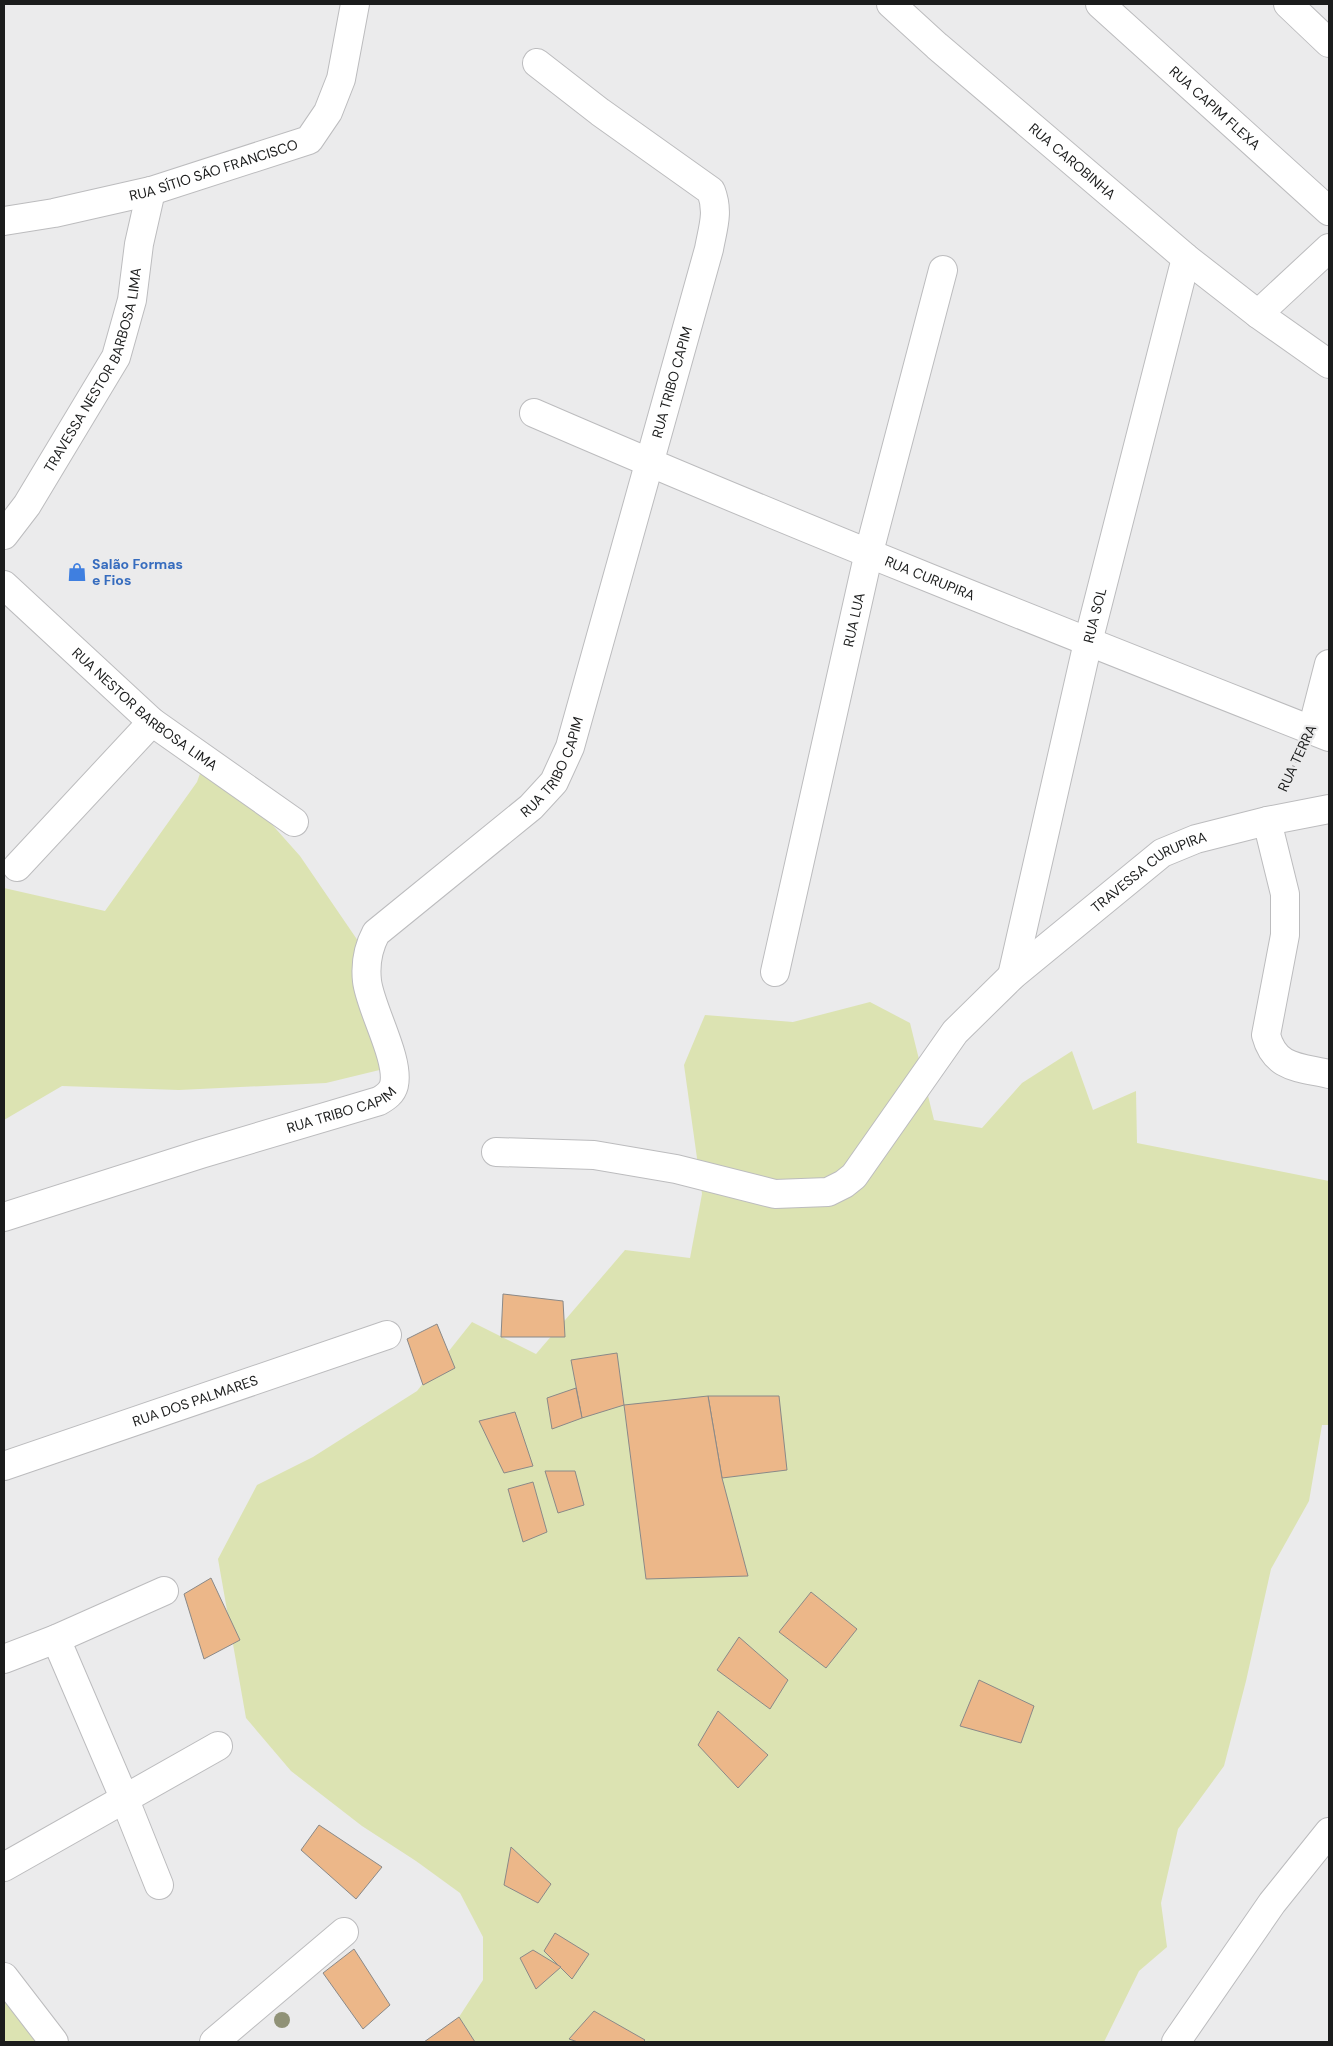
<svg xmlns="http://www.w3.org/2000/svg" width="1333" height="2046" viewBox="0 0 1333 2046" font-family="'DM Sans',sans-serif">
<rect width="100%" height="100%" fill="#ebebec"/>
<!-- green -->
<g fill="#dce3b2">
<path d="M213 758 300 856 369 957 396 1066 326 1083 179 1090 62 1086 4 1120V888L105 911 197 782 202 768Z"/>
<path d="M870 1002 910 1023 934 1120 982 1128 1022 1083 1072 1051 1093 1110 1136 1091 1137 1143 1329 1181V1425H1322L1309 1501 1271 1569 1246 1681 1224 1766 1178 1829 1161 1903 1167 1947 1139 1971 1104 2042H475L459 2017 483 1980V1937L460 1893 416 1861 362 1826 291 1771 246 1718 218 1559 257 1485 313 1457 417 1391 472 1322 536 1354 625 1250 690 1258 702 1194 684 1065 705 1015 793 1022Z"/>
<path d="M4 2000 47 2042H4Z"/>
</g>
<!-- building -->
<g fill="#ecb789" stroke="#8a8988">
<path d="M503 1294 563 1301 565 1337H501Z"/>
<path d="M437 1324 455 1368 423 1385 407 1339Z"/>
<path d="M617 1353 624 1405 582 1418 571 1360Z"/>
<path d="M576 1388 582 1418 552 1429 547 1398Z"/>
<path d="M708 1396H779L787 1470 722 1478Z"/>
<path d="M708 1396 722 1478 748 1576 646 1579 624 1405Z"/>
<path d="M515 1412 533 1466 504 1473 479 1421Z"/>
<path d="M545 1471H575L584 1505 558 1513Z"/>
<path d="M533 1482 547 1532 523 1542 508 1489Z"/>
<path d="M211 1578 240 1640 204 1659 184 1594Z"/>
<path d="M811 1592 857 1629 826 1668 779 1632Z"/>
<path d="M739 1637 788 1680 770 1709 717 1670Z"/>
<path d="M979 1680 1034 1706 1021 1743 960 1726Z"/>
<path d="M718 1711 768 1755 738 1788 698 1745Z"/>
<path d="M319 1825 382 1867 356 1899 301 1850Z"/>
<path d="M511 1847 551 1884 538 1903 504 1885Z"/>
<path d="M555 1933 589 1954 572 1979 544 1951Z"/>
<path d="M354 1949 390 2005 363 2029 323 1973Z"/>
<path d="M533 1950 561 1967 536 1989 520 1958Z"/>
<path d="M594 2011 645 2040 643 2042H578L569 2039Z"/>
<path d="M459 2017 475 2042H424Z"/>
</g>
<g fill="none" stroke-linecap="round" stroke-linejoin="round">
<!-- minor casing -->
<g stroke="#bcbcbe" stroke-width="30">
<g id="minor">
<path id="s1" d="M891 4 937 46 1186 258 1258 314 1329 364"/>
<path id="s2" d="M1100 4 1329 211"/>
<path d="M1288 4 1329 43"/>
<path id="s3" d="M4 221 54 213 151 191 309 140 328 112 341 79 355 4"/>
<path d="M1258 314 1329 248"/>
<path id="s4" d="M534 413C797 527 1063 632 1329 737"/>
<path id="s5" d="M4 535 27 505 116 357 132 300 139 244 151 191"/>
<path id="s6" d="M4 585 152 722 294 822"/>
<path d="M1312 730 1329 664"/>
<path d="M1267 821 1285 894V935L1266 1035C1275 1069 1299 1067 1329 1074"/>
<path d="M17 867 152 722"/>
<path id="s7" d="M775 972 869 552 943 270"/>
<path id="s8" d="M1012 976 1088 642 1186 258"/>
<path id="s9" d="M496 1152 594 1155 676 1169 775 1194 828 1192 844 1184 854 1176 955 1032 1012 976 1162 853 1196 839 1267 821 1329 809"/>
<path id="s10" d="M4 1217 201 1154 379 1101C386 1097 392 1093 394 1085 400 1059 370 1008 367 981 365 963 368 948 376 933L531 807 554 782 570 747 709 249C713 227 719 212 711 191L600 112 537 63"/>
<path id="s11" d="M4 1466 387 1335"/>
<path d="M56 1639 125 1800 159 1885"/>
<path d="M4 1659 56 1639 164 1591"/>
<path d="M4 1867 218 1746"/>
<path d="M4 1977 54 2042"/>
<path d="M214 2042 344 1932"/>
<path d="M1176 2042 1272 1903 1329 1832"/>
</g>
</g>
<!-- path -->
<path stroke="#808081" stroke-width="3" stroke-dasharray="1 4" stroke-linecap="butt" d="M1285 785 1298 757"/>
<!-- minor -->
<use href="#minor" stroke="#fff" stroke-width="28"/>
</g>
<!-- trees -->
<circle fill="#909277" cx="282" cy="2020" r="8"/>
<!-- icons -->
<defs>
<g id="shop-bare" transform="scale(1.5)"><path d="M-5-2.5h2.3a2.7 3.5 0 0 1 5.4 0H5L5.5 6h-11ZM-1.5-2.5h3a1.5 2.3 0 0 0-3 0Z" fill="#3f7fe0" stroke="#ebebec" stroke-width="2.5" paint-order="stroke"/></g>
</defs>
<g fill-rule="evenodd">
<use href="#shop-bare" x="77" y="572"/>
</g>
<g text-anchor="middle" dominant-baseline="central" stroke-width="4.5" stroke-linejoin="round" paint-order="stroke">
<!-- street labels -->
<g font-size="14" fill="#1b1c1c" stroke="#ebebec">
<text stroke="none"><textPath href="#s2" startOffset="155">RUA CAPIM FLEXA</textPath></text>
<text stroke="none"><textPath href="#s1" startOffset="240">RUA CAROBINHA</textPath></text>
<text stroke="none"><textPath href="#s3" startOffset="216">RUA SÍTIO SÃO FRANCISCO</textPath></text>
<text stroke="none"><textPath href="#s5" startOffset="190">TRAVESSA NESTOR BARBOSA LIMA</textPath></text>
<text stroke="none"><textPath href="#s10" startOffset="1224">RUA TRIBO CAPIM</textPath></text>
<text stroke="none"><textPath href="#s4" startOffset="429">RUA CURUPIRA</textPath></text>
<text stroke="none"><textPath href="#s8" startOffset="370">RUA SOL</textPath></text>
<text stroke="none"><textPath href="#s7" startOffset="361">RUA LUA</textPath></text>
<text stroke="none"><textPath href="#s6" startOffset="188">RUA NESTOR BARBOSA LIMA</textPath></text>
<text transform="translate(1297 758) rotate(-65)">RUA TERRA</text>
<text stroke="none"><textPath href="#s10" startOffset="819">RUA TRIBO CAPIM</textPath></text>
<text stroke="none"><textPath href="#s9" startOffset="796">TRAVESSA CURUPIRA</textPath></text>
<text stroke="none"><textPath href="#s10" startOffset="354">RUA TRIBO CAPIM</textPath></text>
<text stroke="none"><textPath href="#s11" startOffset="202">RUA DOS PALMARES</textPath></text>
</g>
<!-- shop labels -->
<g font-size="14" font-weight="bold" fill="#366cbe" stroke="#ebebec" text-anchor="start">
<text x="92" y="564">Salão Formas<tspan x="92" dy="16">e Fios</tspan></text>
</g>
</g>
<!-- border -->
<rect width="1333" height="2046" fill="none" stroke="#1b1c1c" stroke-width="10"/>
</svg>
